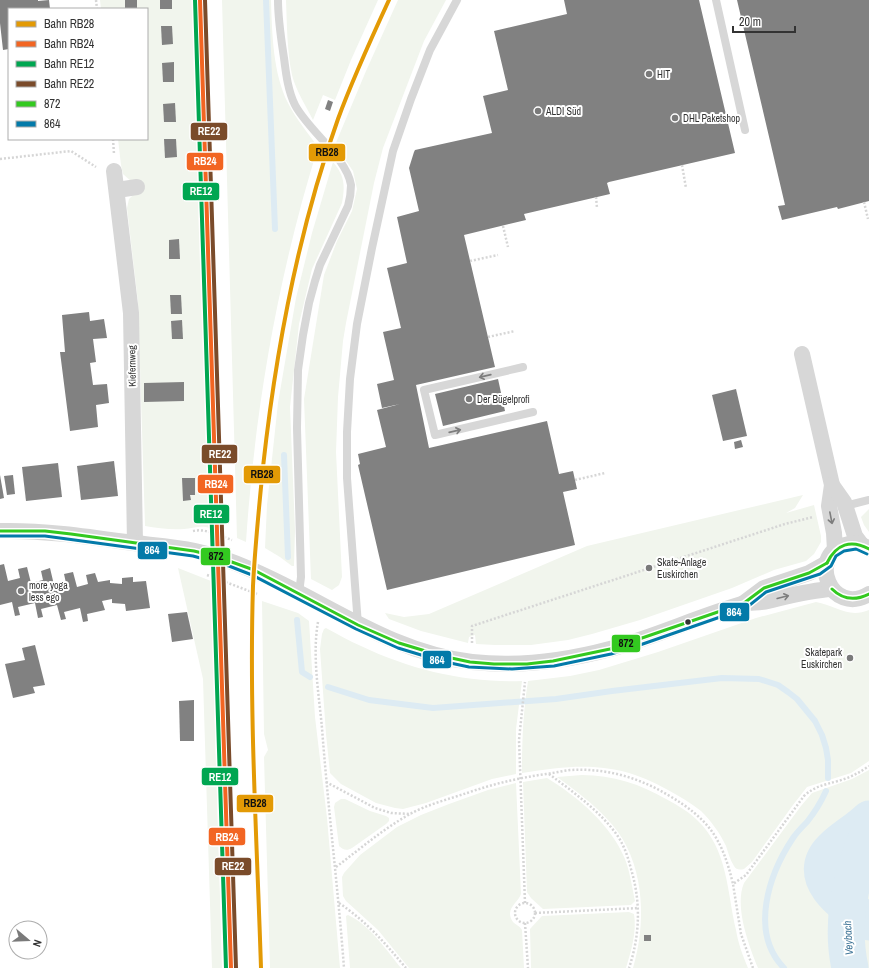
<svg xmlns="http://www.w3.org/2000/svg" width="869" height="968" viewBox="0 0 869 968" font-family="'Archivo Narrow',sans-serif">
<rect width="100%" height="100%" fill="#fff"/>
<!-- green -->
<g fill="#f1f5ed">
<path d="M100 0H192L210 528C201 525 193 528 184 529 171 530 157 528 145 526L138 302 127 208 129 199 134 194 132 182 123 174 121 165 118 139H147V9H101Z"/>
<path d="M222 0H271C272 33 273 74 288 103 296 119 308 133 318 147 278 276 255 407 246 542L237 538Z"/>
<path d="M286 0H378L351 60 335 100 323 95 313 120C306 106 296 91 292 75 287 51 287 25 286 0Z"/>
<path d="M398 0H446L424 41 383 148 374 183 346 323 343 341 338 397 336 452 342 577 339 585 332 590 311 579 304 399 324 275 337 241 352 211 357 189 353 171 335 145 366 71Z"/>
<path d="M333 162C345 176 345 186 342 203L312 269 299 324 290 407 295 530 294 566H292L280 557 265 548 267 505 278 403 296 298 312 233Z"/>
<path d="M803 495 795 508 786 513 814 505 821 536V542L814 554 806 561 774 570 732 588 640 620 592 634 568 640 531 645H495L476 644 475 635 469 637 468 643 421 631 389 619 385 613 404 617 429 614 587 546Z"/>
<path d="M869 509V532L864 525 861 517Z"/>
<path d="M178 568 211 581 222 968H212L203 679Z"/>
<path d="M262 601 298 613 309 621 315 717 327 818 340 968H270L264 757 268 750 264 734Z"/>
<path d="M816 602C835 605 848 619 869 610V761L851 773 807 787 793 805 752 862 744 869C740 870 736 870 734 866 730 860 728 852 726 846 720 833 711 821 701 811 691 803 679 796 668 790 617 761 578 764 522 773 522 742 523 712 528 681L570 676 599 670 658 652 756 618Z"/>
<path d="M326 628C338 634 349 641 361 646 411 670 467 683 522 681L516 729V774L492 779 426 803 403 809 395 808 376 803 341 784 330 773 326 734 320 649 322 634 324 629Z"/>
<path d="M869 770V968H758C749 946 734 906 744 883L801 806 812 793 852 779Z"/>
<path d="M582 775C613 775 640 784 666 799 677 805 688 811 697 820 728 849 727 892 736 930 738 943 743 956 748 968H633C646 925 645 870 618 832 602 810 579 793 557 777Z"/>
<path d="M547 778C578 797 611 825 625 859 630 872 632 887 635 901L631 905 543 909 531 898 527 892 523 782Z"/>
<path d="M516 783 521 894C518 903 504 909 513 922 516 925 520 926 522 930L524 968H409L378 930 346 901 343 896 342 877 344 873 360 855 397 827 421 815 449 804 488 790Z"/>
<path d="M341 799H345L370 811 386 816 389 818V821L386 824 352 848C347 851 343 850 339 846L334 807 335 803Z"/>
<path d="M629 912 634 914C637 932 631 951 626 968H531L530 929 542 916Z"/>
<path d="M348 915C369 924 387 951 401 968H350L346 916Z"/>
</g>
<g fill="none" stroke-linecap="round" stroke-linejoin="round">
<!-- stream -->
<g stroke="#ddebf3" stroke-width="6">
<path d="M266 0 275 229"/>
<path d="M284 455 288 557"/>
<path d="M297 620 302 672 310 677"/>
<path d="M328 687 369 700 433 708 556 699 612 691 722 678 759 679 778 685 788 692 797 699 815 721 822 735 826 748 828 760V778"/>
<path d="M784 968C749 932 769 874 793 838 797 832 802 827 807 822 815 812 821 802 826 791"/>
</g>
<!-- river -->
<g stroke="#ddebf3" stroke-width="37">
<path d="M869 819C858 830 844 837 833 848 802 878 846 906 869 922"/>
<path d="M850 968C840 922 851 875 869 833"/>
</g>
</g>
<!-- building -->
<g fill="#818181">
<path d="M0 0H38V1L49 0 50 9H9V49L3 50 0 23Z"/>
<rect x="125" y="0" width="12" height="9"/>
<rect x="160" y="0" width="12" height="9"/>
<path d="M564 0H699L735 153 609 182 607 183 610 194 524 214 526 220 464 235 495 367 416 385 429 448 547 421 559 474 573 471 577 489 563 492 575 545 387 590 358 465 360 464 358 454 386 447 377 410 400 404 382 408 377 384 394 380 383 332 401 328 387 268 407 263 397 217 419 211 409 168 414 152 415 150 492 133 483 96 508 90 494 31 567 14Z"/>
<path d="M737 0H869V201L838 209 837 207 782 220 778 206 785 205Z"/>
<path d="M161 26H172L173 44 162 45Z"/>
<path d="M174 62V82H163L162 63Z"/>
<path d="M328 100 333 102 330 111 325 109Z"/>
<path d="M175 103 176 122H164L163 104Z"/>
<path d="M164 139H176L177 157 165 158Z"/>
<path d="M179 239 180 259H169V240Z"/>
<path d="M170 295H181L182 314H171Z"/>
<path d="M89 312 90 321 104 319 107 338 93 339 96 362 90 363 93 385 107 384 109 403 96 405 98 427 70 431 60 352H65L62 315Z"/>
<path d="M182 320 183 339H172L171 321Z"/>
<path d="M498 379 505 411 443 426 435 394Z"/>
<path d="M184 382V401L144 402V383Z"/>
<path d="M736 389 747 436 723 441 712 395Z"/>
<path d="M741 440 743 447 735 449 734 442Z"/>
<path d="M114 461 118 496 81 500 77 466Z"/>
<path d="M58 463 62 497 26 501 22 467Z"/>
<path d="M0 475 4 498 0 499Z"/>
<path d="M13 475 15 494 7 495 4 476Z"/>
<path d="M182 478H195V495H190L191 500 183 501Z"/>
<path d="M4 564 8 581 20 578 18 569 27 567 31 583 43 580 41 571 50 568 54 585 66 583 64 574 73 572 77 587 88 584 86 575 95 573 98 582 110 580V583L122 584V578L133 577V582L146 581 150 608 126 611 125 604 112 603V599L102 601 105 610 87 614 88 621 83 622 80 608 64 612 66 619 61 620 57 605 41 609 43 617 38 618 35 603 18 607 20 615 15 616 12 602 0 605V565Z"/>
<path d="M187 612 193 639 172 642 168 614Z"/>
<path d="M35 645 45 685 33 687 35 693 13 698 5 664 25 660 22 648Z"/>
<path d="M194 700V741H180L179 701Z"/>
<rect x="644" y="935" width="7" height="6"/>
</g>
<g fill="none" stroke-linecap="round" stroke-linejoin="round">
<!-- path -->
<g stroke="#d6d6d6" stroke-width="2.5" stroke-dasharray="2 2" stroke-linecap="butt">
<path d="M96 0 97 9"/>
<path d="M113 139 114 154"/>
<path d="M0 159 71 151 96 167"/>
<path d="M682 165 686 188"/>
<path d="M596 197 597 208"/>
<path d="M864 202 868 219"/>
<path d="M503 226 508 247"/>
<path d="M470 261 498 255"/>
<path d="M488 337 515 331"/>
<path d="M575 480 605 473"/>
<path d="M193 531C206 528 220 536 232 540"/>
<path d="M207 575 257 594"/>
<path d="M318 622C312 655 319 695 322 728 328 808 338 888 344 968"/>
<path d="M472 643V626L785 524 813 517"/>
<path d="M549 774C572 791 600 811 617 835 624 845 628 857 631 869 641 902 640 935 629 968"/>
<path d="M326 782 375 808 391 813 411 814"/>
<path d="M336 867C360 849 383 829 410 814 426 805 449 799 467 793 493 784 518 778 546 774 554 773 562 771 570 770 605 768 638 777 668 795 709 819 722 838 733 884"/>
<path d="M339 903C367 922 384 942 406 968"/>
<path d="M525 903 519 740 525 682"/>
<circle cx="525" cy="913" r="10"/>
<path d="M535 913 639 908"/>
<path d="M525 923 528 968"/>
<path d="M753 968 741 934 733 884 746 875 804 796C815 786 824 785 838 781 849 778 859 773 869 766"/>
</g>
<!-- lane -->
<g stroke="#d7d7d7" stroke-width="8">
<path d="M278 0C278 20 281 38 284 58 286 74 288 91 295 105 308 130 347 158 351 185 351 192 350 199 348 206L320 265 315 281 309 303 303 335 298 370 297 428 301 577 299 593"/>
<path d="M716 0 745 130"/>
<path d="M523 367 424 390 435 435 533 412"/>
<path d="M845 506 869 500"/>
<path d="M358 625 347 478V432L350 379 357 324 372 248 393 151 411 99 430 50 457 0"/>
</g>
<!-- street -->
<g stroke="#d7d7d7" stroke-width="16">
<path d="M114 171 131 313 135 543"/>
<path d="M117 190 137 187"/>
<path d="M802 354 832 485 829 506 834 533 835 550"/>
<path d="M832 485 844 502 855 536 861 544"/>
<path d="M0 531C42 530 84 536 126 542 148 545 172 546 195 551 214 555 234 562 252 570 327 602 389 652 472 662 518 667 565 661 610 649 655 637 697 617 742 604 750 602 759 603 768 601 789 596 810 590 832 589"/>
<path d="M869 549C862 544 854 542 845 545 807 556 831 617 869 594"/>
<path d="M744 603 764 588 809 573 827 563"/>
</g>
<!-- bus-1 casing -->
<g stroke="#fff" stroke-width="6">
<g id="bus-1">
<path d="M0 531H45L71 534 194 551 218 557 254 570 358 625 399 643 442 656 470 662 494 664H527L553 661 610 649 744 603 764 588 809 573 827 563"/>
<path d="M827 563C836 544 851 539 869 549"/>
<path d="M832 589C843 600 855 601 869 594"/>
</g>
</g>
<!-- bus-2 casing -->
<g stroke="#fff" stroke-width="6">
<path id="bus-2" d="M0 536H45L193 556 229 566 252 575 356 629 398 648 441 661 469 667 512 669 554 666 611 654 637 646 746 608 766 592 820 574 831 566 836 556 844 551 856 549 867 554"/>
</g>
<!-- bus-1 -->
<use href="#bus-1" stroke="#33c920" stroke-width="3"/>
<!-- bus-2 -->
<use href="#bus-2" stroke="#037aa9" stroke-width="3"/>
<!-- rail-1 casing -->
<g stroke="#fff" stroke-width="7">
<path id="rail-1" d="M261 968C257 841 249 713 253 586 255 546 259 507 263 467 276 349 298 231 338 119 353 78 371 39 389 0"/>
</g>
<!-- rail-2 casing -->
<g stroke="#fff" stroke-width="7">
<path id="rail-2" d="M200 0 231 968"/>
</g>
<!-- rail-3 casing -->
<g stroke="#fff" stroke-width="7">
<path id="rail-3" d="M195 0 226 968"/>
</g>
<!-- rail-4 casing -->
<g stroke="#fff" stroke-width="7">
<path id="rail-4" d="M205 0 236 968"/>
</g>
<!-- rail-1 -->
<use href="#rail-1" stroke="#e39a05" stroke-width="4"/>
<!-- rail-2 -->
<use href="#rail-2" stroke="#f26522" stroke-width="4"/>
<!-- rail-3 -->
<use href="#rail-3" stroke="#00a651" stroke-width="4"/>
<!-- rail-4 -->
<use href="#rail-4" stroke="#7a4b2a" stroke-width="4"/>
</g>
<!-- one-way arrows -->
<defs><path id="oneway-shaft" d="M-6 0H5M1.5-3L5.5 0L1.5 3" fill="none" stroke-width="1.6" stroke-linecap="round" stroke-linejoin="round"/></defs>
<g stroke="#7d7d7d">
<use href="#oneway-shaft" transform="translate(485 376) rotate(167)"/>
<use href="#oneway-shaft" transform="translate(455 431) rotate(-13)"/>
<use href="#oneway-shaft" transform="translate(831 518) rotate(79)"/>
<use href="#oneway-shaft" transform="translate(783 597) rotate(-14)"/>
</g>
<!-- markers -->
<g fill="#7a7a7a" stroke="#fff" stroke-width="1.5">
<circle cx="649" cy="74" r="4"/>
<circle cx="538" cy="111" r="4"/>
<circle cx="675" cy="118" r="4"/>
<circle cx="469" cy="399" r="4"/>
<circle cx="649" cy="568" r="4"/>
<circle cx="21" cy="591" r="4"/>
<circle cx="850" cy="658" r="4"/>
</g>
<circle fill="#333" stroke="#fff" stroke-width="1.5" cx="688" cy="622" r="3.5"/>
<g text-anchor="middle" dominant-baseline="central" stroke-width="4" stroke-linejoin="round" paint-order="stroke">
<!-- poi labels -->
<g font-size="10" fill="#333" stroke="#fff" text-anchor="start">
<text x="657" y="74">HIT</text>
<text x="546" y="111">ALDI Süd</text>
<text x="683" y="118">DHL Paketshop</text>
<text x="477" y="399">Der Bügelprofi</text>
<text x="657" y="562">Skate-Anlage<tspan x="657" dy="12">Euskirchen</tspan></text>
<text x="29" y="585">more yoga<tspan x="29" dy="12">less ego</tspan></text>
<text x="842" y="652" text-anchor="end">Skatepark<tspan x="842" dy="12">Euskirchen</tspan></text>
</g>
<!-- street labels -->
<g font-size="10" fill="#333" stroke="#fff">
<text transform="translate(132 366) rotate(-91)">Kiefernweg</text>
</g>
<!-- water labels -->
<g font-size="11" font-style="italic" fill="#3f7597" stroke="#fff">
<text transform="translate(848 938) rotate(-93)">Veybach</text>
</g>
</g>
<g stroke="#fff" stroke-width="1.5">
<rect x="190" y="122" width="38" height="19" rx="4" fill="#7a4b2a"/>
<rect x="308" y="143" width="38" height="19" rx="4" fill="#e39a05"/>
<rect x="186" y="152" width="38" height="19" rx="4" fill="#f26522"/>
<rect x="182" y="182" width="38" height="19" rx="4" fill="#00a651"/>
<rect x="201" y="444" width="37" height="20" rx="4" fill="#7a4b2a"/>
<rect x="243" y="465" width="38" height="19" rx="4" fill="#e39a05"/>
<rect x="197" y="474" width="37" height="20" rx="4" fill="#f26522"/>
<rect x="193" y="504" width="37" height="20" rx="4" fill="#00a651"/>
<rect x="137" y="541" width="31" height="19" rx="4" fill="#037aa9"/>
<rect x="200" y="547" width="31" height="19" rx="4" fill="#33c920"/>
<rect x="719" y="602" width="31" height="20" rx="4" fill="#037aa9"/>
<rect x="611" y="634" width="30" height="19" rx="4" fill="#33c920"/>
<rect x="422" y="650" width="30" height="19" rx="4" fill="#037aa9"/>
<rect x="201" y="767" width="38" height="19" rx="4" fill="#00a651"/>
<rect x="236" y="794" width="38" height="19" rx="4" fill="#e39a05"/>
<rect x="208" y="827" width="38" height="19" rx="4" fill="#f26522"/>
<rect x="214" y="857" width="38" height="19" rx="4" fill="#7a4b2a"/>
</g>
<g font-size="11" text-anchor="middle" font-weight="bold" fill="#fff">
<text x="209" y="135">RE22</text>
<text x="205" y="165">RB24</text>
<text x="201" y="195">RE12</text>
<text x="220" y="458">RE22</text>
<text x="216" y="488">RB24</text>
<text x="211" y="518">RE12</text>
<text x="152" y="554">864</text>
<text x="734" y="616">864</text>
<text x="437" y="664">864</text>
<text x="220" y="781">RE12</text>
<text x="227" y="841">RB24</text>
<text x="233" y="870">RE22</text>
</g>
<g font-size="11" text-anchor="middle" font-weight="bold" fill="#111">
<text x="327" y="156">RB28</text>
<text x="262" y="478">RB28</text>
<text x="216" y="560">872</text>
<text x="626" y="647">872</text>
<text x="255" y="807">RB28</text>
</g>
<!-- legend -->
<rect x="8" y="8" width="140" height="132" fill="#ffffff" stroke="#adadad"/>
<rect x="16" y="21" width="20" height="6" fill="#e39a05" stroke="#adadad"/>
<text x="44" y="28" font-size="12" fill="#333333">Bahn RB28</text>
<rect x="16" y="41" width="20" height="6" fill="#f26522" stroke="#adadad"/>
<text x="44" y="48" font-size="12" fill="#333333">Bahn RB24</text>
<rect x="16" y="61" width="20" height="6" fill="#00a651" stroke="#adadad"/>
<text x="44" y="68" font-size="12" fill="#333333">Bahn RE12</text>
<rect x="16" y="81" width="20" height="6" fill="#7a4b2a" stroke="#adadad"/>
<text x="44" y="88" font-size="12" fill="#333333">Bahn RE22</text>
<rect x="16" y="101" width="20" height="6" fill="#33c920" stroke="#adadad"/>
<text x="44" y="108" font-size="12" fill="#333333">872</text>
<rect x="16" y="121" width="20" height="6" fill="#037aa9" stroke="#adadad"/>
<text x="44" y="128" font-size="12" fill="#333333">864</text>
<!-- north arrow -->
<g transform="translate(28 940) rotate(109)"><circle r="19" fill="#ffffff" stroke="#adadad"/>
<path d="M0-3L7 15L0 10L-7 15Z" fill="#7a7a7a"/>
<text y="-6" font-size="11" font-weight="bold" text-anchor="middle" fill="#333333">N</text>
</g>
<!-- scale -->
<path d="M733 26v6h62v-6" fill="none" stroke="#333333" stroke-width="2"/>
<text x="739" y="26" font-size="12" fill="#333333" stroke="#ffffff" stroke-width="3" paint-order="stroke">20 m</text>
</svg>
